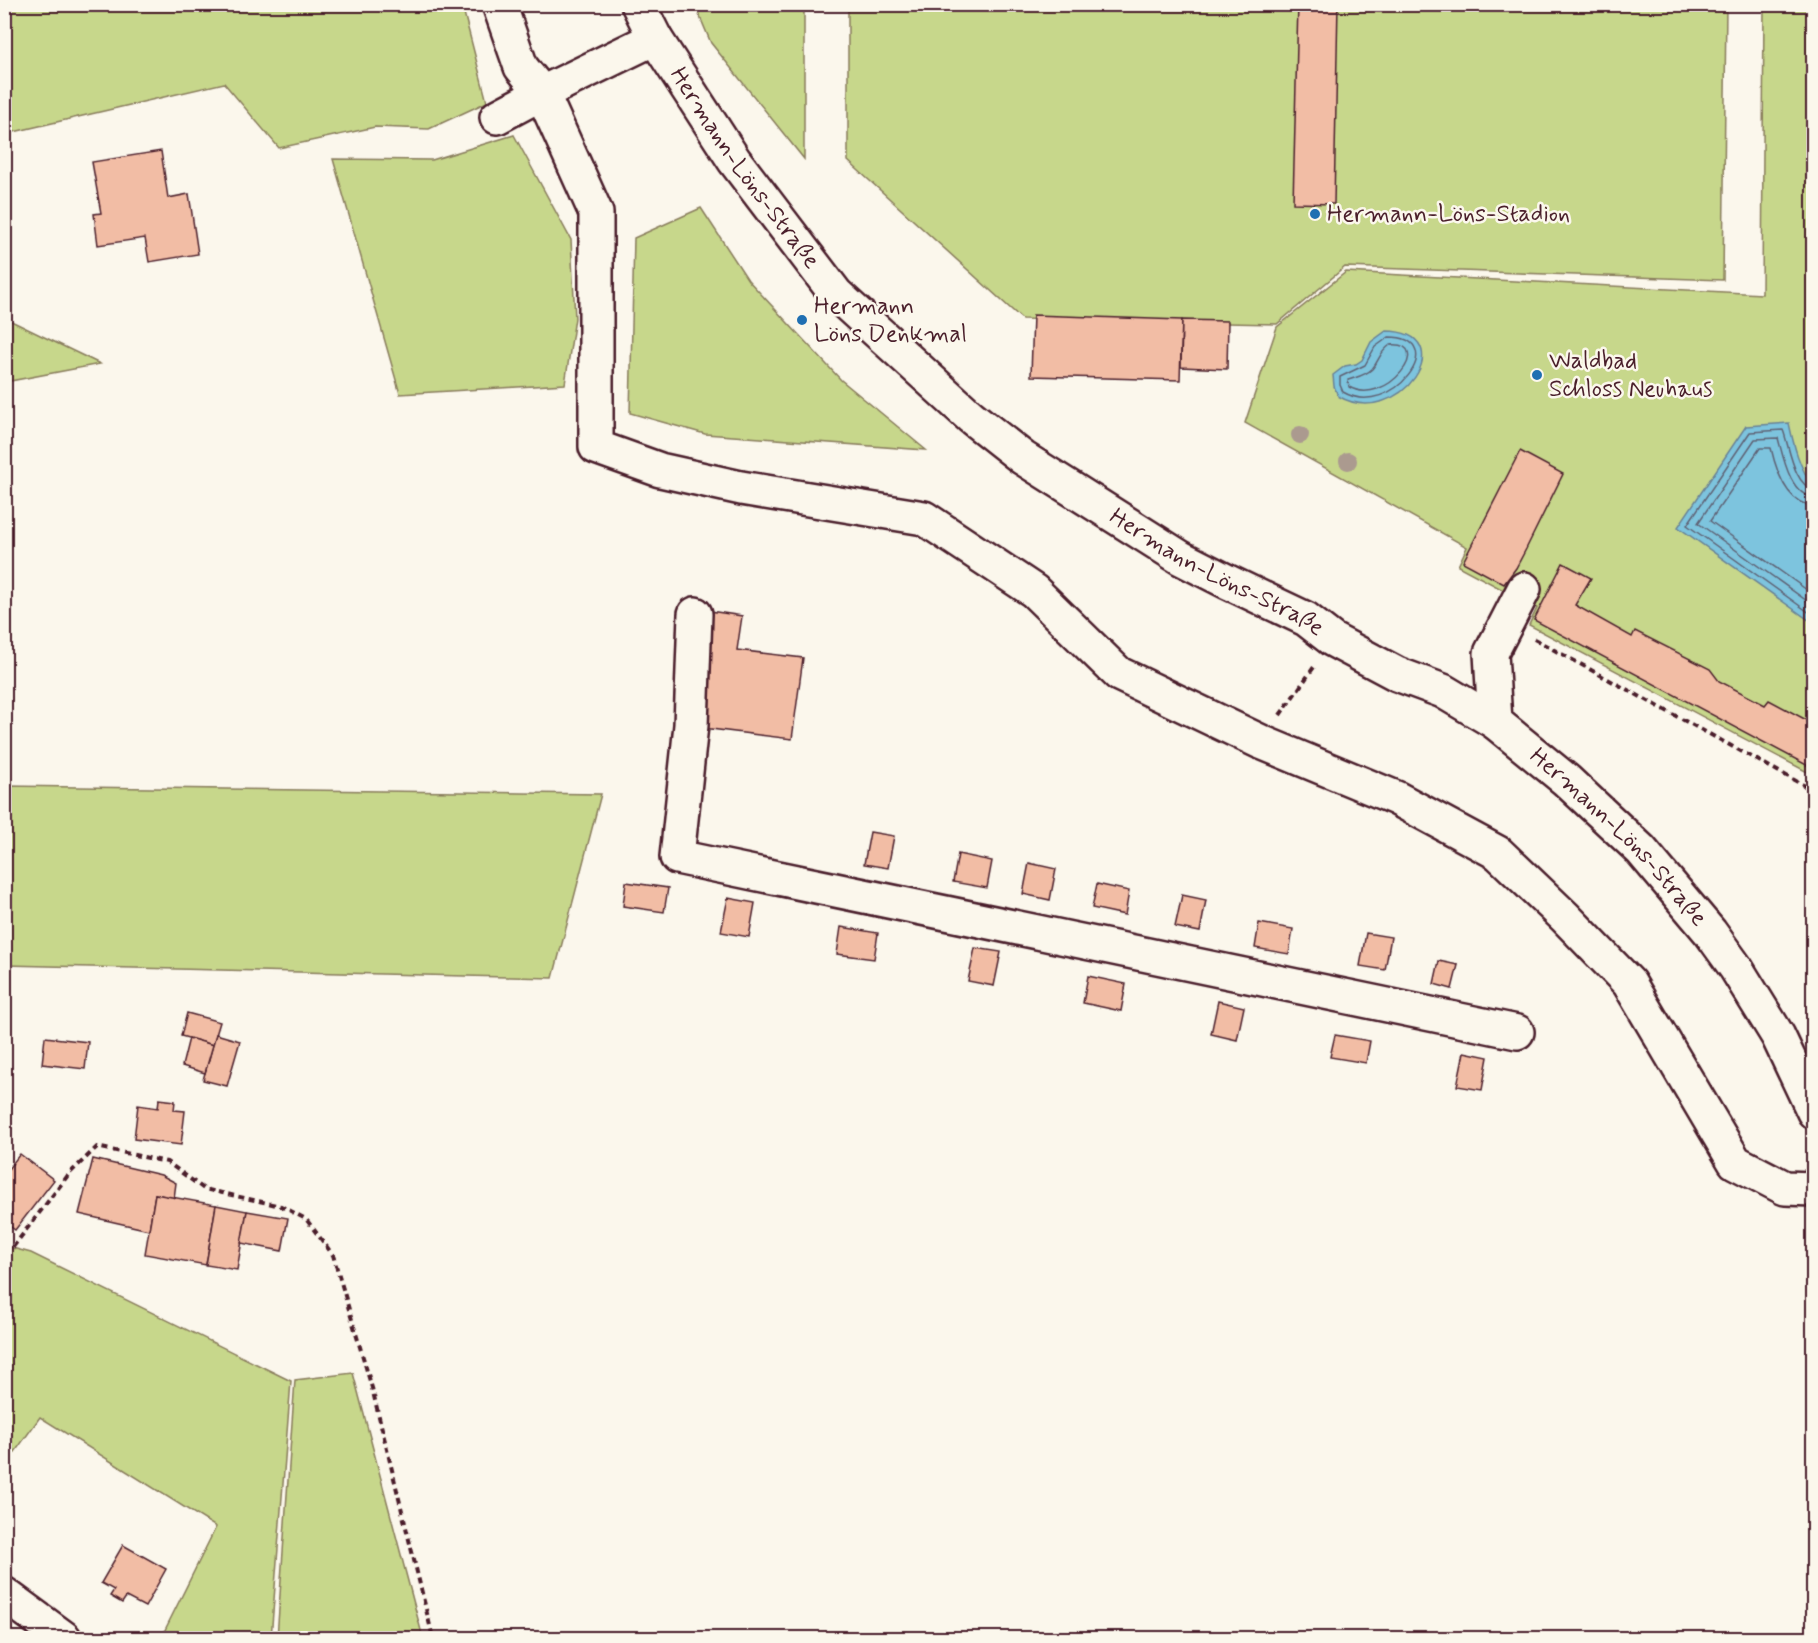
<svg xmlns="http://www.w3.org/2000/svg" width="1818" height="1643" viewBox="0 0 1818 1643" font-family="Mynerve,sans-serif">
<rect width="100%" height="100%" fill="#fbf7ec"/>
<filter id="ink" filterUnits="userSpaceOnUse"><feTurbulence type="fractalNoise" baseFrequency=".0167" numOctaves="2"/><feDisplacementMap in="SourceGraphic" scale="12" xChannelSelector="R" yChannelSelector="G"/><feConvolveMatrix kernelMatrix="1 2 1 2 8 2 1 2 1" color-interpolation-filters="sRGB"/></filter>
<g filter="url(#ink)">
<!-- green -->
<g fill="#c7d78b" stroke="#887b5b" stroke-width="1.5">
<path d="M4 5H462L487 102 429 129 375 127 279 148 224 83 5 134Z"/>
<path d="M695 5H804V159L711 43Z"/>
<path d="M848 5H1726L1723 280 1345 267 1277 324 1022 319 848 161Z"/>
<path d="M1764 5H1813V775L1529 625 1537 608 1458 566 1467 547 1245 423 1277 327 1346 272 1762 294Z"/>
<path d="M514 135 571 240 575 318 565 384 400 394 333 159 432 160Z"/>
<path d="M701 208 748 280 841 380 926 450 705 434 630 413 634 238Z"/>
<path d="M5 318 100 364 5 382Z"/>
<path d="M5 786 601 794 553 978 5 965Z"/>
<path d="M5 1246 31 1253 291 1381 271 1638H161L216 1527 40 1417 5 1466Z"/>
<path d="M353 1373 423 1638H277L295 1380Z"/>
</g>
<!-- water -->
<g fill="#7dc4de" stroke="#698296" stroke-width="1.5">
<path d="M1386 331C1465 332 1400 432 1338 396L1334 386 1333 375 1345 366 1356 364 1362 360 1371 342Z"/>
<path d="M1789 423C1794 447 1799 466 1813 487V623L1678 527 1746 426Z"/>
</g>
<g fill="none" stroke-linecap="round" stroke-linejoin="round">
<!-- shore -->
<g stroke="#5e6173" stroke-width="1.5">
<path d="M1389 337C1453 337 1392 421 1343 392L1340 385V377L1365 365 1375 347Z"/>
<path d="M1390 345C1436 341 1387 408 1349 387L1348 380C1356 377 1365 376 1372 369 1380 360 1378 354 1390 345Z"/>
<path d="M1814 489C1794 487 1789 445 1783 430L1750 432 1687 525 1814 616"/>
<path d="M1814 497C1790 496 1783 456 1778 438L1755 439 1698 523 1814 606"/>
<path d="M1814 506C1787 505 1776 470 1771 448H1760L1710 521 1814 595"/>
</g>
</g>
<!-- building -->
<g fill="#f2bda5" stroke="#4a1f2b" stroke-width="1.5">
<path d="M1298 4H1338L1334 204 1293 203Z"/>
<path d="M161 151 168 198 189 194 198 254 149 262 145 238 98 245 94 214 101 213 92 162Z"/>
<path d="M1033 315 1182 320 1180 380 1031 376Z"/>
<path d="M1182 320 1228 321 1227 369 1181 367Z"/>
<path d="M1520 451 1563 474 1526 549 1516 568 1504 584 1463 562Z"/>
<path d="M1563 563 1591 578 1575 605 1632 637 1635 631 1710 669 1719 681 1765 705 1769 700 1814 724V769L1534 620Z"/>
<path d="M710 611 742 616 737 650 803 658 792 739 695 727Z"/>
<path d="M870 832 894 836 888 868 864 864Z"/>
<path d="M958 854 992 861 987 888 953 882Z"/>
<path d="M1029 863 1056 869 1050 900 1023 894Z"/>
<path d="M626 882 668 888 664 912 623 906Z"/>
<path d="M1097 884 1129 891 1125 915 1092 908Z"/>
<path d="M1182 895 1206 900 1200 932 1175 927Z"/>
<path d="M728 898 755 903 749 937 721 932Z"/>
<path d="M1259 923 1293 929 1289 954 1255 948Z"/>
<path d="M841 927 878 933 874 959 837 954Z"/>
<path d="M1366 933 1391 937 1385 970 1360 966Z"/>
<path d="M975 948 1001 952 994 986 968 981Z"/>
<path d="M1439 961 1458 965 1452 989 1434 984Z"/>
<path d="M1088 976 1126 984 1121 1011 1083 1003Z"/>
<path d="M1218 1001 1244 1007 1237 1040 1211 1034Z"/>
<path d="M187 1013 220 1022 213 1045 181 1036Z"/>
<path d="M216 1034 240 1041 227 1086 203 1080Z"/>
<path d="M1335 1035 1370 1041 1366 1063 1330 1057Z"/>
<path d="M45 1037 88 1042 85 1069 42 1064Z"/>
<path d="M189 1038 213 1045 205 1073 182 1066Z"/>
<path d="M1464 1052 1488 1057 1482 1090 1457 1086Z"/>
<path d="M159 1099 175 1101 174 1110 185 1111 181 1145 134 1139 138 1105 158 1108Z"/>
<path d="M20 1154 54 1180 15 1230 4 1222V1174Z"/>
<path d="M93 1159 161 1175 176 1183 174 1198 155 1194 149 1230 79 1214Z"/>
<path d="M155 1194 216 1205 206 1265 145 1254Z"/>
<path d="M216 1205 247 1211 237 1270 206 1265Z"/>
<path d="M247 1211 288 1218 282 1251 241 1243Z"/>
<path d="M123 1545 166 1569 145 1607 126 1597 122 1603 110 1596 114 1590 101 1583Z"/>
</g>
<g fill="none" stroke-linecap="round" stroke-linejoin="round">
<!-- minor casing -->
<g stroke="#4a1f2b" stroke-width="38">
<g id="minor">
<path d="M499 4 521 67 542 93 596 213V447L660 470 741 488 924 518 1034 591 1119 674 1261 742 1396 798 1498 853 1565 917 1629 983 1735 1162 1785 1188 1814 1189"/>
<path id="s1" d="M638 4 655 38 734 160 836 294 971 417 1023 458 1181 558 1228 582 1306 619 1333 640 1397 674 1443 691 1495 722 1566 780 1641 850 1710 932 1736 968 1778 1036 1814 1112"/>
<path d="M497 117 542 93 655 38"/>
<path d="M695 614 691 725 677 857 1517 1032"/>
<path d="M1495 722 1491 653 1524 589"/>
<path d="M4 1594 64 1638"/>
</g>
</g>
<!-- path -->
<g stroke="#4a1f2b" stroke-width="4" stroke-dasharray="6 4.5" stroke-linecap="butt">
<path d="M1534 639 1807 787 1814 793"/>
<path d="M1280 715 1314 667"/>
<path d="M13 1247 69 1174 97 1147 167 1162 204 1189 281 1206 306 1219 333 1255 372 1388 433 1638"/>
</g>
<!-- minor -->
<use href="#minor" stroke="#fbf7ec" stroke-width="33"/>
</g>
<!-- trees -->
<g fill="#ab9a8f">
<circle cx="1300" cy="435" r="9"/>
<circle cx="1348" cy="461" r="9"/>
</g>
</g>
<!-- markers -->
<g fill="#1f6fb2" stroke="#fbf7ec" stroke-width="2">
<circle cx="1315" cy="214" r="6"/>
<circle cx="802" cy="320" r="6"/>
<circle cx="1537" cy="375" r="6"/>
</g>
<g text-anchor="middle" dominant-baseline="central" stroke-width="5" stroke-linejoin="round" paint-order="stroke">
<!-- street labels -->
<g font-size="24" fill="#4a1f2b" stroke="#fbf7ec">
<text stroke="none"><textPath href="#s1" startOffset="196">Hermann-Löns-Straße</textPath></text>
<text stroke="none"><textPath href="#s1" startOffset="826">Hermann-Löns-Straße</textPath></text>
<text stroke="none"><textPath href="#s1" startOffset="1312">Hermann-Löns-Straße</textPath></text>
</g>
<!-- poi labels -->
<g font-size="24" fill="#4a1f2b" stroke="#fbf7ec" text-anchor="start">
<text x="1327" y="214">Hermann-Löns-Stadion</text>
<text x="814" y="306">Hermann<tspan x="814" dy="28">Löns Denkmal</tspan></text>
<text x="1549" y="361">Waldbad<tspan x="1549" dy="28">Schloss Neuhaus</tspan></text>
</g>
</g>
<!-- margin -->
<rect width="1818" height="1643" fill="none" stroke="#fbf7ec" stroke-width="24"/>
<rect x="12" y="12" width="1794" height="1619" fill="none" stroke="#4a1f2b" stroke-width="2" filter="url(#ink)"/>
</svg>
